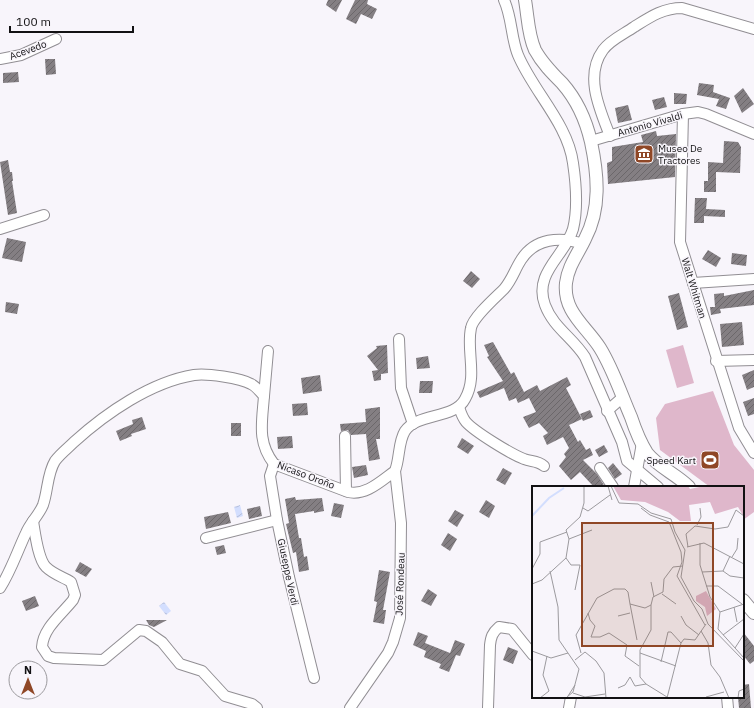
<svg xmlns="http://www.w3.org/2000/svg" width="754" height="708" viewBox="0 0 754 708" font-family="'IBM Plex Sans',sans-serif">
<defs>
<pattern id="water-waves" width="16" height="10" patternUnits="userSpaceOnUse"><rect width="16" height="10" fill="#d3defe"/><path d="M0 5q4-4 8 0t8 0" fill="none" stroke="#b4bdd9"/></pattern>
<pattern id="building-hatch" width="6" height="6" patternUnits="userSpaceOnUse"><rect width="6" height="6" fill="#847f83"/><path d="M-1 1l2-2M0 6l6-6M5 7l2-2" fill="none" stroke="#6b676a"/></pattern>
</defs>
<rect width="100%" height="100%" fill="#f8f5fb"/>
<!-- green -->
<g fill="#dfb7cb">
<path d="M683 345 694 383 677 388 666 350Z"/>
<path d="M713 391 734 445 754 470V512L743 520V487H710L660 450 656 418 665 404Z"/>
</g>
<!-- water -->
<g fill="url(#water-waves)">
<path d="M240 505 243 516 237 518 234 507Z"/>
<path d="M164 602 171 611 166 615 159 606Z"/>
</g>
<!-- building -->
<g fill="url(#building-hatch)">
<path d="M328 0H342L336 12 326 5Z"/>
<path d="M355 0H368L367 4 377 9 372 19 361 14 356 24 346 19Z"/>
<path d="M45 59H55L56 74 46 75Z"/>
<path d="M18 72 19 82 3 83V73Z"/>
<path d="M699 83 714 85 713 92 730 98 726 109 716 106 719 99 697 95Z"/>
<path d="M743 88 754 104 742 113 734 96Z"/>
<path d="M674 93 687 94 686 104H674Z"/>
<path d="M664 97 667 107 655 110 652 100Z"/>
<path d="M628 105 632 120 618 123 615 108Z"/>
<path d="M656 131 657 136 676 134 675 177 608 184 607 163 612 161V147L643 142 641 135Z"/>
<path d="M724 141 738 142 741 147 740 173 716 172V192H704V181H708V162L723 163Z"/>
<path d="M8 160 10 172H12L13 181H12L17 213 8 215 0 162Z"/>
<path d="M695 198H707L706 209 725 210V217L704 216V223H694Z"/>
<path d="M7 238 26 242 22 262 2 258Z"/>
<path d="M708 250 721 258 716 267 702 259Z"/>
<path d="M732 253 747 255 746 266 731 264Z"/>
<path d="M471 271 480 279 472 288 463 281Z"/>
<path d="M754 290V305L720 309 721 313 711 315 710 307H715L714 294 724 293V296Z"/>
<path d="M679 293 688 327 677 330 668 296Z"/>
<path d="M6 302 19 304 17 314 5 312Z"/>
<path d="M742 322 744 345 722 347 720 324Z"/>
<path d="M493 342 511 374 514 372 524 392 537 385 540 391 567 377 571 385 566 388 582 419 569 425 578 442 580 440 586 450 590 448 593 455 583 460 597 474 605 487H594L580 472 571 480 559 466 566 457 564 454 569 448 563 437 547 445 543 436 548 433 539 423 529 428 523 417 536 412 529 398 518 403 516 398 509 401 504 388 480 398 477 392 503 381 487 357 489 356 484 345Z"/>
<path d="M387 345 388 373 381 374V380L374 381 372 371 378 370 367 356 377 348 376 346Z"/>
<path d="M428 356 430 368 417 369 416 358Z"/>
<path d="M754 370V387L747 390 742 375Z"/>
<path d="M320 375 322 391 303 394 301 378Z"/>
<path d="M420 381H433L432 393H419Z"/>
<path d="M754 398V414L748 416 743 402Z"/>
<path d="M307 403 308 415 293 416 292 404Z"/>
<path d="M380 407V439H376L380 459 369 461 366 434 351 435 348 430 341 431 340 424 366 422 365 409Z"/>
<path d="M590 410 593 417 583 421 580 414Z"/>
<path d="M142 417 146 429 131 434 132 436 120 441 116 431 133 424 132 420Z"/>
<rect x="231" y="423" width="10" height="13"/>
<path d="M292 436 293 448 278 449 277 437Z"/>
<path d="M462 438 474 446 468 454 457 447Z"/>
<path d="M604 445 608 452 599 457 595 450Z"/>
<path d="M613 463 622 474 615 479 608 468Z"/>
<path d="M366 465 368 475 354 478 352 467Z"/>
<path d="M503 468 512 473 505 485 496 480Z"/>
<path d="M295 497 296 500 322 498 324 511 314 513V511L295 514 299 538H301L304 557 307 556 309 570 299 572 296 552 293 553 286 524 289 523 285 499Z"/>
<path d="M486 500 495 506 489 518 479 512Z"/>
<path d="M334 503 344 505 341 518 331 516Z"/>
<path d="M260 506 262 516 249 519 247 509Z"/>
<path d="M455 510 464 515 457 527 448 521Z"/>
<path d="M228 512 231 523 206 529 204 517Z"/>
<path d="M448 533 457 539 450 551 441 545Z"/>
<path d="M224 545 226 553 217 555 215 547Z"/>
<path d="M80 562 92 569 86 577 75 571Z"/>
<path d="M379 570 390 572 383 610H386L384 624 373 622 377 602 374 601Z"/>
<path d="M428 589 437 595 431 606 421 601Z"/>
<path d="M35 596 39 606 26 611 22 601Z"/>
<path d="M146 620H167L154 627 149 625Z"/>
<path d="M418 632 428 636 425 643 450 653 455 640 465 644 460 656 456 655 449 672 439 668 441 664 424 657 426 651 413 645Z"/>
<path d="M743 632 754 646V661L750 664 743 655Z"/>
<path d="M508 647 518 651 513 664 503 660Z"/>
<path d="M749 684 751 708H739L738 697H743V685Z"/>
</g>
<g fill="none" stroke-linecap="round" stroke-linejoin="round">
<!-- minor casing -->
<g stroke="#918e93" stroke-width="12">
<g id="minor">
<path d="M504 0C512 17 511 38 518 55 533 91 568 124 573 163 576 183 578 209 573 229 565 256 533 273 545 305 553 327 573 338 585 357L622 442 627 461 658 487"/>
<path d="M0 59 21 55 56 39"/>
<path d="M683 114 680 242 739 428 754 453"/>
<path d="M610 136C600 110 584 76 603 50 610 40 624 34 634 27 650 17 663 8 682 8L754 29"/>
<path d="M591 141 683 114 698 112 706 114 754 134"/>
<path d="M0 229 44 215"/>
<path d="M693 283 754 279"/>
<path d="M399 339 401 388 413 424"/>
<path d="M716 361 754 360"/>
<path d="M264 396 268 351"/>
<path d="M459 407C461 413 462 417 466 422 475 432 511 454 524 459 531 462 537 460 544 466"/>
<path d="M607 411 623 397"/>
<path d="M345 436 346 491"/>
<path d="M274 464 270 476 277 520 289 577 314 678"/>
<path d="M600 468 613 487"/>
<path d="M634 487 642 443"/>
<path d="M33 521C35 533 38 559 46 567 53 574 63 577 71 582L75 595 73 600C62 614 43 628 42 647L48 656 54 658 103 660 139 630 146 631 162 642 180 664 202 671 225 696 252 704 257 708"/>
<path d="M206 538 277 520"/>
<path d="M0 588C11 571 17 552 26 533 30 523 39 515 43 505 48 491 47 474 55 461 60 454 68 448 74 442 106 413 151 382 194 375 206 373 241 378 251 384 256 386 260 392 264 396 262 423 257 442 274 464L348 492C366 496 381 481 395 471 400 458 398 442 405 431 417 413 455 419 465 399 478 376 466 351 471 328 473 317 496 297 504 289 512 280 515 269 521 260 535 238 560 236 583 244"/>
<path d="M727 697 728 708"/>
<path d="M350 708 388 653 393 642 400 618 401 523 395 471"/>
<path d="M488 708 490 645C491 637 492 633 499 627L512 629 533 655"/>
<path d="M569 708 571 697"/>
</g>
</g>
<!-- major casing -->
<g stroke="#918e93" stroke-width="14">
<g id="major">
<path d="M525 0C528 17 528 35 535 50 542 63 552 73 562 83 577 100 586 120 591 142 598 175 601 209 585 239 578 254 568 266 566 283 563 312 586 326 600 348 613 369 621 394 631 417 635 429 640 442 647 453 658 467 676 474 689 487"/>
<path d="M743 600 754 613"/>
</g>
</g>
<!-- minor -->
<use href="#minor" stroke="#fff" stroke-width="10"/>
<!-- major -->
<use href="#major" stroke="#fff" stroke-width="12"/>
</g>
<!-- icons -->
<defs>
<g id="museum-square" transform="scale(1)"><rect x="-9" y="-9" width="18" height="18" rx="4" fill="#8f4726" stroke="#f8f5fb"/><path d="M0-6L6-3V-2H-6V-3ZM-5-1h2V3h-2ZM-1-1h2V3h-2ZM3-1h2V3H3ZM-6 4H6V6H-6Z" fill="#fff"/></g>
<g id="stadium-square" transform="scale(1)"><rect x="-9" y="-9" width="18" height="18" rx="4" fill="#8f4726" stroke="#f8f5fb"/><path d="M0-5a6.5 5 0 1 0 0 10a6.5 5 0 1 0 0-10ZM-3.5-1.8h7v3.6h-7Z" fill="#fff"/></g>
</defs>
<g fill-rule="evenodd">
<use href="#museum-square" x="644" y="154"/>
<use href="#stadium-square" x="710" y="460"/>
</g>
<g text-anchor="middle" dominant-baseline="central" stroke-width="3" stroke-linejoin="round" paint-order="stroke">
<!-- street labels -->
<g font-size="10" fill="#121113" stroke="#f8f5fb">
<text transform="translate(28 50) rotate(-20)">Acevedo</text>
<text transform="translate(650 124) rotate(-16)">Antonio Vivaldi</text>
<text transform="translate(694 288) rotate(73)">Walt Whitman</text>
<text transform="translate(306 475) rotate(21)">Nicaso Oroño</text>
<text transform="translate(288 572) rotate(78)">Giuseppe Verdi</text>
<text transform="translate(400 584) rotate(-88)">José Rondeau</text>
</g>
<!-- poi labels -->
<g font-size="10" fill="#121113" stroke="#f8f5fb" text-anchor="start">
<text x="658" y="148">Museo De<tspan x="658" dy="12">Tractores</tspan></text>
<text x="696" y="460" text-anchor="end">Speed Kart</text>
</g>
</g>
<!-- overview -->
<g transform="translate(532 486)">
<rect width="212" height="212" fill="#f8f5fb"/>
<path d="M81 0H156L158 3 172 0H212V31L206 21 183 28 178 16 157 19 159 35H148L136 26 113 16 89 14ZM174 105 184 123 175 130 173 121 164 115V110Z" fill="#dfb7cb"/>
<path fill="none" stroke="#d3defe" stroke-width="2" d="M0 30 17 12 32 2"/>
<path fill="none" stroke="#9c9a9e" stroke-width="1" d="M76 0 80 14M79 0 87 17 106 18 119 27 139 33 143 46 153 64 149 91 162 115 170 123 176 138 212 175M51 22 56 25 78 9M109 22 118 29 137 36 149 66 150 76 145 90 173 139M165 39 169 31 168 22M37 53 60 44M168 57V79L178 111 188 126 186 143 212 172M155 61 172 57 212 78M156 61 154 48 163 40 183 43 196 41 204 24 212 30M200 71 205 63 206 52M34 72 39 79H48L43 104M0 83 8 68V56L35 46M18 85 26 121 27 154 47 183 41 206 35 211M191 85 198 70M170 86 191 85 198 90 212 92M119 96 122 111M0 98 10 94 34 72 37 53 34 44 48 31 52 17V0M174 100H186L210 118M130 108 144 118M98 118 105 154M119 119V144L108 164V191L114 198 135 211M202 121 205 136M188 126 212 118M56 127 58 134 63 140 59 151H68L77 147 95 159 93 170 107 180M86 130 98 127M149 130 154 139 167 149M169 145 176 157 179 179 188 191 197 212M191 149 212 133M149 157 152 153 163 154 174 138M203 162 212 148M0 165 19 172 36 167M49 167 44 149 65 112 82 103H93L96 106 98 118 113 122 119 119 121 111 131 106 132 93 141 81 151 80M108 167 144 180M43 174 53 166 64 175 72 187 74 212M129 176 136 146H139L149 157M86 202 93 199 98 191 103 200 114 198M41 207 53 211 73 208M36 210 43 199M174 211 192 206M8 212 17 205 11 189 15 170M135 212 149 157M206 212 207 205 212 203"/>
<path fill="#8f4726" fill-opacity="0.15" stroke="#8f4726" stroke-width="2" d="M50 37H181V160H50Z"/>
<rect width="212" height="212" fill="none" stroke="#121113" stroke-width="2"/>
</g>
<!-- north arrow -->
<g transform="translate(28 680)"><circle r="19" fill="#f8f5fb" stroke="#9c9a9e"/>
<path d="M0-3L7 15L0 10L-7 15Z" fill="#8f4726"/>
<text y="-6" font-size="11" font-weight="bold" text-anchor="middle" fill="#121113">N</text>
</g>
<!-- scale -->
<path d="M10 26v6h123v-6" fill="none" stroke="#121113" stroke-width="2"/>
<text x="16" y="26" font-size="12" fill="#121113" stroke="#f8f5fb" stroke-width="3" paint-order="stroke">100 m</text>
</svg>
